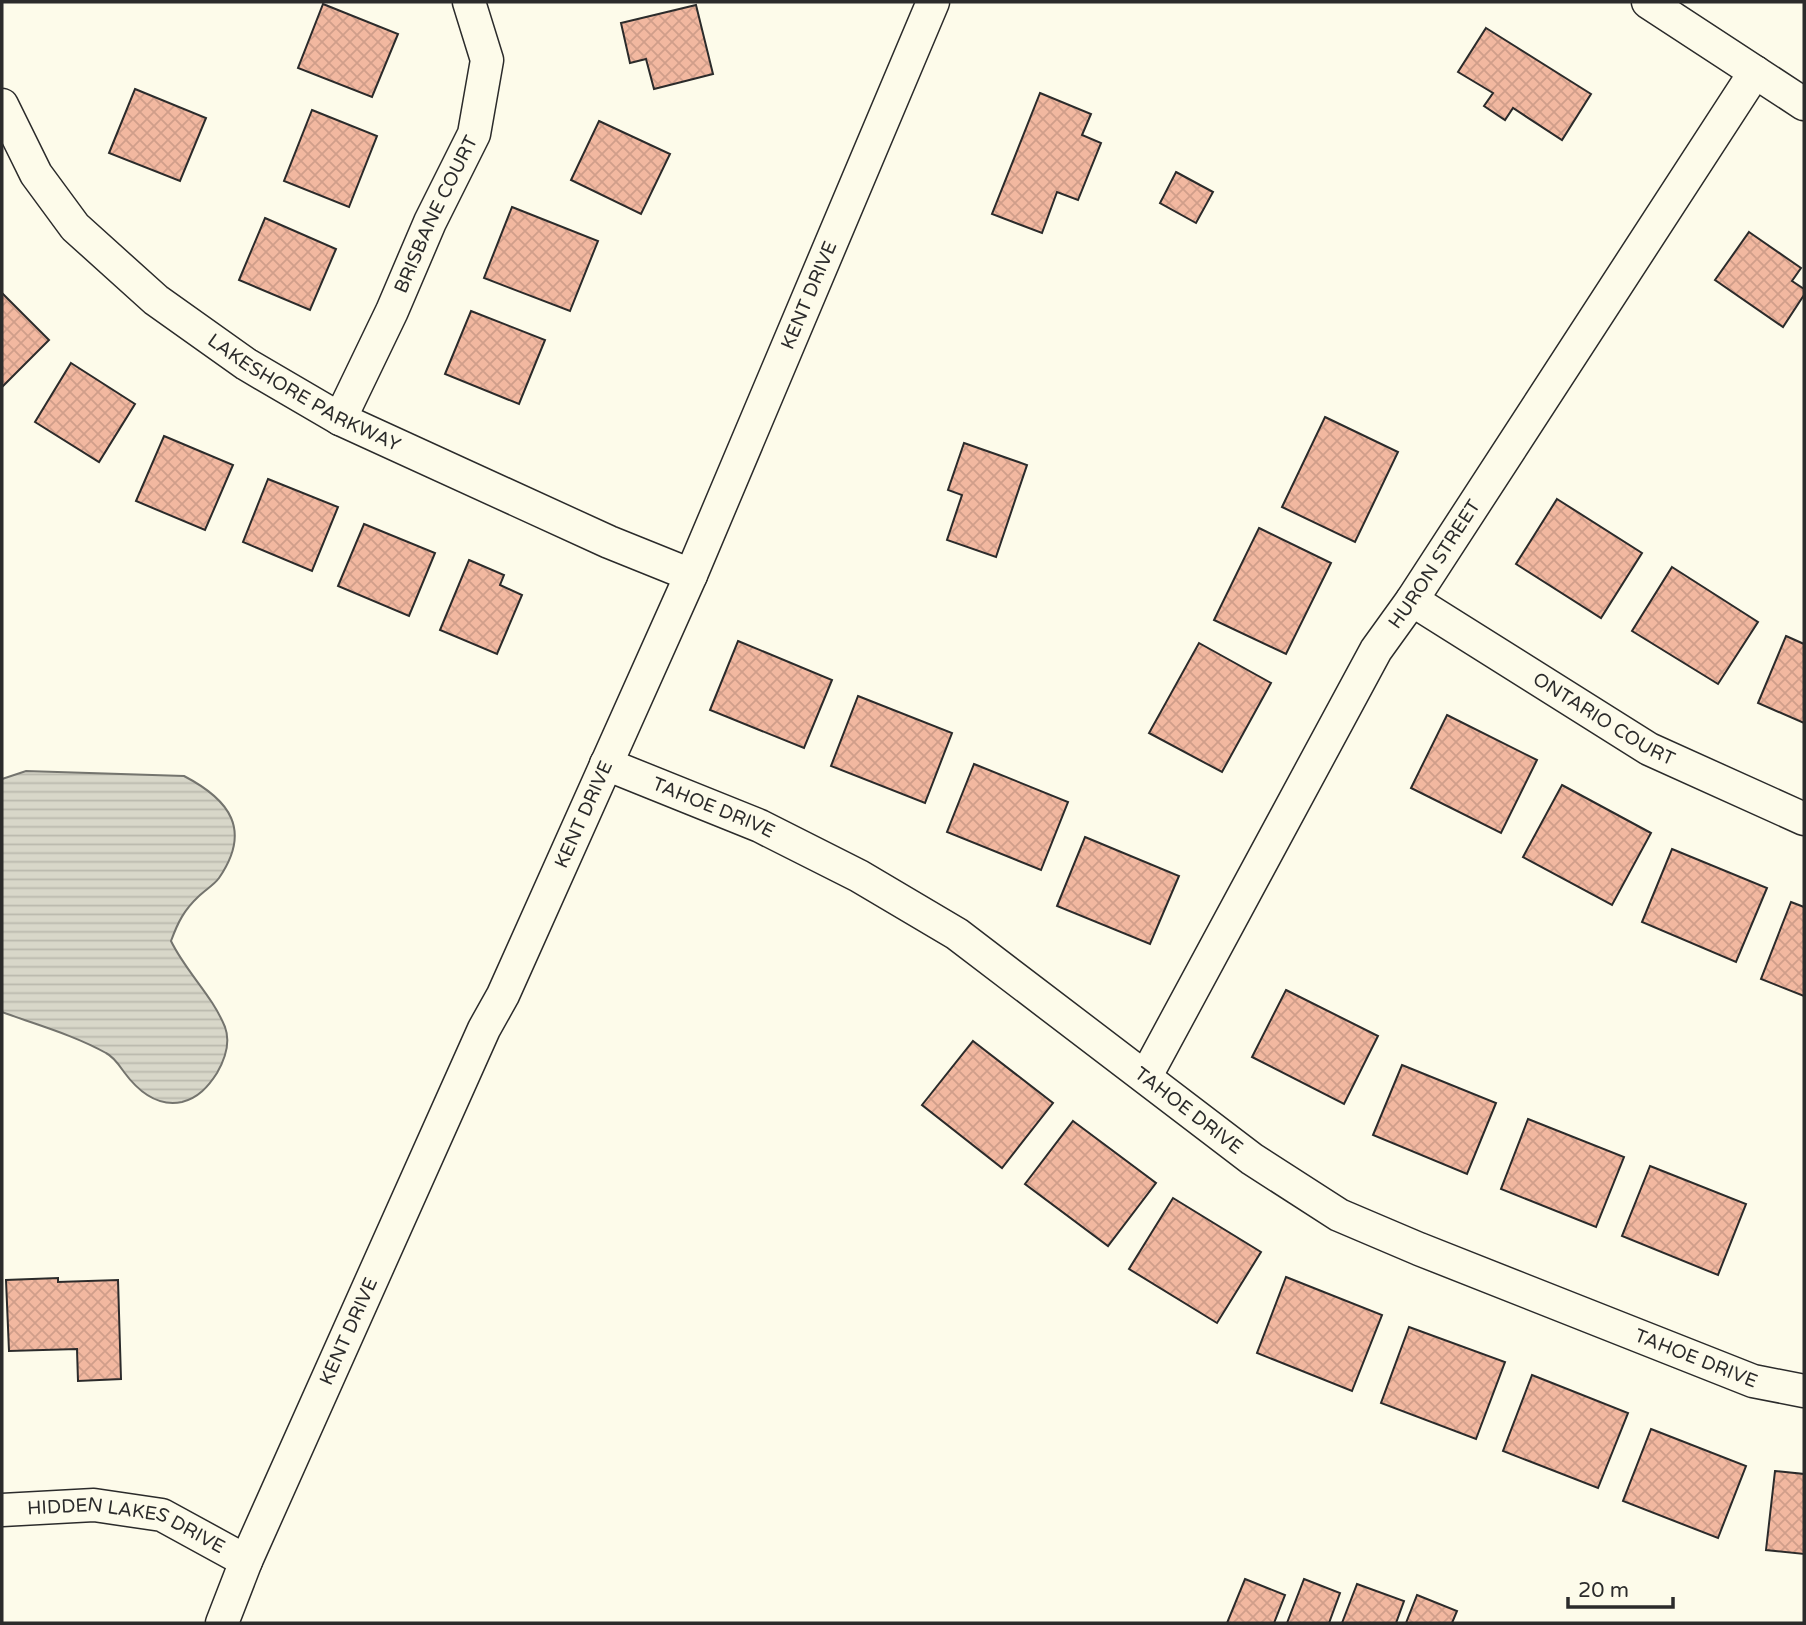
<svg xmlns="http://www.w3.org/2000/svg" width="1806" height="1625" viewBox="0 0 1806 1625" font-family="'Varela Round',sans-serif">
<defs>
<pattern id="water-rules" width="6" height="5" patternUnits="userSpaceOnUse" patternTransform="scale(1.75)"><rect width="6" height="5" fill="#d8d7c9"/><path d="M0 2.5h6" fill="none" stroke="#bab9ad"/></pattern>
<pattern id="building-cross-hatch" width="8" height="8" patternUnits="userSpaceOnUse" patternTransform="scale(1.75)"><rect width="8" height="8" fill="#f2b8a0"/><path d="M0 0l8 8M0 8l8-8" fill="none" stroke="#d09e8a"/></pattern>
</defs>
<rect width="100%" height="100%" fill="#fdfbea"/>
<!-- water -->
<path fill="url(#water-rules)" stroke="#74746e" stroke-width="2" d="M26 771 184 776C230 800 252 830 219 878 214 885 205 890 199 896 184 910 178 922 171 941 186 972 212 995 225 1027 231 1043 225 1059 217 1073 208 1087 198 1098 182 1102 158 1107 138 1091 124 1072 119 1065 114 1057 106 1053 74 1035 37 1025 2 1012V779Z"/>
<!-- building -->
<g fill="url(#building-cross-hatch)" stroke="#2b2b2b" stroke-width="2">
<path d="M323 4 398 34 372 97 298 68Z"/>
<path d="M696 5 713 74 654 89 646 59 630 63 621 23Z"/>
<path d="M1486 28 1591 94 1562 140 1513 108 1505 120 1484 106 1493 93 1458 72Z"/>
<path d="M135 89 206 118 180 181 109 153Z"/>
<path d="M1040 93 1091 114 1082 135 1101 143 1078 200 1057 192 1042 233 992 214Z"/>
<path d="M312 110 377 136 349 207 284 181Z"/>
<path d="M599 121 670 154 641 214 571 180Z"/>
<path d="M1176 172 1213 192 1196 223 1160 203Z"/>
<path d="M512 207 598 241 570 311 484 278Z"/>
<path d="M265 218 336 249 310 310 239 280Z"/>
<path d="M1749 232 1801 268 1792 281 1804 289V295L1783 327 1715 280Z"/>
<path d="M2 293 49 340 2 387Z"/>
<path d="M471 311 545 340 519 404 445 374Z"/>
<path d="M71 363 135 404 99 462 35 422Z"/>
<path d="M1325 417 1398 452 1355 542 1282 507Z"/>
<path d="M164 436 233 465 205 530 136 501Z"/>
<path d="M964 443 1027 465 996 557 947 540 962 495 948 490Z"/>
<path d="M268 479 338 507 312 571 243 542Z"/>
<path d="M1557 499 1642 553 1601 618 1516 564Z"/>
<path d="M364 524 435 553 409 616 338 586Z"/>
<path d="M1259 528 1331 563 1286 654 1214 620Z"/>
<path d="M469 560 504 575 500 585 522 595 497 654 440 630Z"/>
<path d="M1672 567 1758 622 1718 684 1632 631Z"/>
<path d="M1786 636 1804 644V723L1758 703Z"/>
<path d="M738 641 832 680 804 748 710 710Z"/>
<path d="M1199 643 1271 683 1222 772 1149 733Z"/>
<path d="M858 696 952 733 925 803 831 766Z"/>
<path d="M1447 715 1537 760 1501 833 1411 788Z"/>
<path d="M974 764 1068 802 1041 870 947 832Z"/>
<path d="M1562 785 1651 833 1612 905 1523 857Z"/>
<path d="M1085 837 1179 876 1150 944 1057 906Z"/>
<path d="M1672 849 1767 888 1736 962 1642 922Z"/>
<path d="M1791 902 1804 907V996L1761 979Z"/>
<path d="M1286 990 1378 1036 1344 1104 1252 1057Z"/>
<path d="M973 1041 1053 1103 1002 1168 922 1105Z"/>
<path d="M1402 1065 1496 1103 1467 1174 1373 1135Z"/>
<path d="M1528 1119 1624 1157 1596 1227 1501 1189Z"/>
<path d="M1073 1121 1156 1183 1108 1246 1025 1184Z"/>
<path d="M1650 1166 1746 1204 1718 1275 1622 1236Z"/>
<path d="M1173 1198 1261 1252 1217 1323 1129 1269Z"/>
<path d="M1286 1277 1382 1315 1352 1391 1257 1353Z"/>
<path d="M58 1278V1282L118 1280 121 1379 78 1381 77 1349 9 1351 6 1280Z"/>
<path d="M1409 1327 1505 1362 1476 1439 1381 1403Z"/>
<path d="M1532 1375 1628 1413 1598 1488 1503 1451Z"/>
<path d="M1651 1429 1746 1466 1718 1538 1623 1501Z"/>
<path d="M1775 1471 1804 1474V1554L1766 1550Z"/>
<path d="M1245 1579 1285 1595 1274 1623H1227Z"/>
<path d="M1304 1579 1340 1593 1329 1623H1287Z"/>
<path d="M1357 1584 1404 1601 1396 1623H1342Z"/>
<path d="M1417 1595 1457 1611 1452 1623H1406Z"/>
</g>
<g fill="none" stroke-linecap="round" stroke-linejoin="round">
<!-- street casing -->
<g stroke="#2b2b2b" stroke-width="35">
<g id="street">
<path d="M1648 2 1804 104"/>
<path id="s1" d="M2 105 36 174 75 227 156 300 246 364 340 419 609 542 691 575"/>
<path id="s2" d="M340 419 392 311 430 222 474 134 487 60 469 2"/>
<path id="s3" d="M1412 600 1649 749 1804 819"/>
<path id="s4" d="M606 764 760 826 859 876 957 934 1252 1159 1339 1215 1419 1249 1753 1381 1804 1391"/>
<path id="s5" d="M1146 1076 1376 650 1412 600 1755 72"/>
<path id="s6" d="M2 1510 94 1505 162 1515 246 1561"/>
<path id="s7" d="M222 1623 246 1561 484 1029 503 995 691 575 933 2"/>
</g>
</g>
<!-- street -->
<use href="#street" stroke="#fdfbea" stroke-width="32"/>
</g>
<g text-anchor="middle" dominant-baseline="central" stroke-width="5" stroke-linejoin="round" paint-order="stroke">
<!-- street labels -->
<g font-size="19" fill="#2b2b2b" stroke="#fdfbea">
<text stroke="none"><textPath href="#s2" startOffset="226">BRISBANE COURT</textPath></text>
<text stroke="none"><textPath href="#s7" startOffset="1452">KENT DRIVE</textPath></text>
<text stroke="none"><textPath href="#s1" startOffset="427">LAKESHORE PARKWAY</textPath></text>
<text stroke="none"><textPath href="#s5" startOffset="588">HURON STREET</textPath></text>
<text stroke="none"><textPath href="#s3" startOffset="226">ONTARIO COURT</textPath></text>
<text stroke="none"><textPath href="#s4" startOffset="116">TAHOE DRIVE</textPath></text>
<text stroke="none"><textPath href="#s7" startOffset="886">KENT DRIVE</textPath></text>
<text stroke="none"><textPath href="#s4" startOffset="682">TAHOE DRIVE</textPath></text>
<text stroke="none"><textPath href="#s7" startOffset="318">KENT DRIVE</textPath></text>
<text stroke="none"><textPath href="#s4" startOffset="1250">TAHOE DRIVE</textPath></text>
<text stroke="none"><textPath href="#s6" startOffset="128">HIDDEN LAKES DRIVE</textPath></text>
</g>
</g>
<!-- border -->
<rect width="1806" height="1625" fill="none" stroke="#2b2b2b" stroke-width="7"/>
<!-- scale -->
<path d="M1568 1597v10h105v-10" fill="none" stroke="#2b2b2b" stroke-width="3.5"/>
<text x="1578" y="1597" font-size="21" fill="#2b2b2b" stroke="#fdfbea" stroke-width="5" paint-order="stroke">20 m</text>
</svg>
